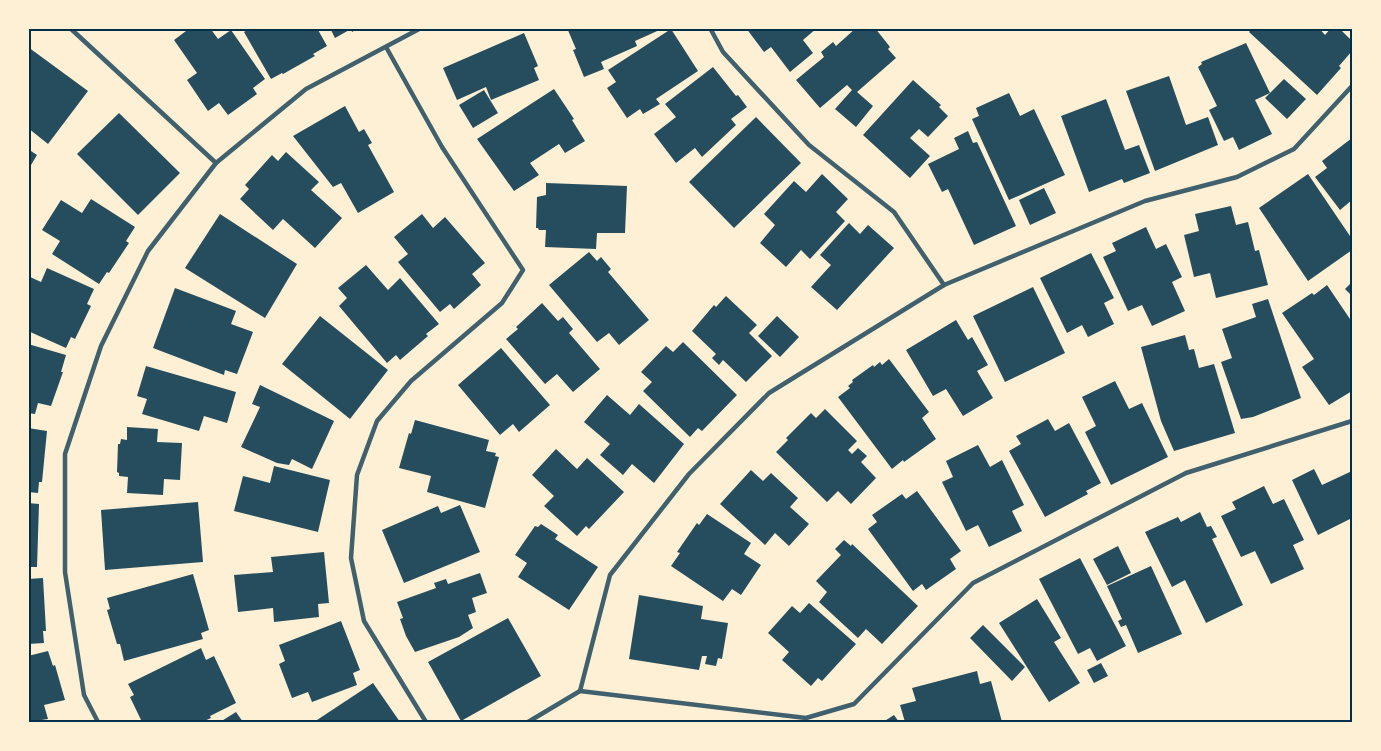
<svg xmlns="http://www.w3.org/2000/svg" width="1381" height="751" viewBox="0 0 1381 751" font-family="'Fira Sans',sans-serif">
<rect width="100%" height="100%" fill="#fdf0d5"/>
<!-- building -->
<g fill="#264d5e">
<path d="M190 28H210L218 39 231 30 265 79 253 88 257 94 228 115 219 103 208 111 187 80 197 73 174 40Z"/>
<path d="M250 28H317L327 46 313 54 315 56 283 74 282 73 271 79 244 32Z"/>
<path d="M330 28H359L352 32 351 29 335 38Z"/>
<path d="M567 28H664L635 41 637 46 601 62 604 69 584 77 573 50 576 49Z"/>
<path d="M746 28H817L803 40 813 53 790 72 771 47 764 52Z"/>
<path d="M856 28H875L890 47 888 49 896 58 857 92 873 106 856 127 835 109 852 90 847 85 820 108 796 80 824 57 821 52 833 42 836 46Z"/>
<path d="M1252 28H1319L1325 35 1331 28H1339L1352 41V51L1339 66 1341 68 1317 95 1249 32Z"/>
<path d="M671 29 698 71 656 99 660 104 643 114 640 109 627 118 607 88 616 82 608 70Z"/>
<path d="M524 33 538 66 534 68 539 80 491 100 486 87 457 100 443 68Z"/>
<path d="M1246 43 1270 93 1255 100 1272 134 1239 150 1233 137 1224 141 1209 110 1217 106 1198 67 1202 64 1201 62Z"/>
<path d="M28 47 88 91 48 144 28 128Z"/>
<path d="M713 67 736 96 738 95 747 107 731 119 736 125 702 157 695 148 676 163 654 134 676 117 665 104Z"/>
<path d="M1169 76 1186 125 1208 117 1218 145 1155 171 1126 91Z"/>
<path d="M1284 79 1306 99 1287 119 1265 98Z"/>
<path d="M913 80 941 105 939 107 948 116 928 137 919 129 910 138 930 156 910 178 863 135Z"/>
<path d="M554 89 574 119 572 120 585 141 565 153 559 144 530 163 539 175 514 191 477 139Z"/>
<path d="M484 90 498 113 473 128 459 105Z"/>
<path d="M1009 93 1020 116 1034 109 1065 175 1009 200 972 119 979 116 976 108Z"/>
<path d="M1106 99 1125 150 1139 145 1150 173 1124 183 1122 179 1089 192 1061 116Z"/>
<path d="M345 106 359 132 364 129 372 143 368 145 394 192 358 213 341 183 333 187 293 136Z"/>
<path d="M119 113 180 173 138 215 77 154Z"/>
<path d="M756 117 801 163 734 228 689 182Z"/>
<path d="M968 131 973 143 977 142 1016 226 974 245 948 189 942 192 928 164 959 149 954 138Z"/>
<path d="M1352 138V200L1340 210 1315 177 1327 168 1322 161Z"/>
<path d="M28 149 37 155 28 170Z"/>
<path d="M286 152 319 182 311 190 342 218 315 248 283 219 273 230 240 199 249 189 245 185 272 155 278 161Z"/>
<path d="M822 174 848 199 836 212 845 221 810 259 801 250 786 267 760 243 775 225 764 214 794 181 806 192Z"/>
<path d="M1308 174 1352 239V250L1308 281 1259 208Z"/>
<path d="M546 183 627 186 625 233H597L596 249 545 247 546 230H539L538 228H536L537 197 546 195Z"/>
<path d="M1044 188 1056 213 1030 225 1019 200Z"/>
<path d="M91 199 135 227 126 241 129 243 109 273 107 272 99 284 52 254 60 241 42 230 61 200 82 213Z"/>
<path d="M1231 206 1236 225 1248 222 1255 251 1259 250 1268 285 1216 298 1210 273 1194 277 1184 235 1199 231 1195 214Z"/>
<path d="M220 214 297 264 265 318 185 268Z"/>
<path d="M422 214 433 228 445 217 485 263 472 274 481 285 454 309 450 304 440 312 398 262 408 254 394 237Z"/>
<path d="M849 223 860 234 868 225 894 248 837 310 811 287 831 265 820 255Z"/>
<path d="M1146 227 1156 249 1166 244 1182 277 1172 282 1185 311 1152 326 1142 305 1128 311 1103 257 1116 251 1112 243Z"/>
<path d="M589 252 597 261 601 257 611 269 608 272 649 320 619 345 609 333 597 342 549 285Z"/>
<path d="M1091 253 1114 298 1104 303 1114 324 1088 337 1082 325 1067 333 1040 278Z"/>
<path d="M366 265 388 290 400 278 439 324 426 334 428 336 400 360 396 355 387 363 339 306 347 298 338 288Z"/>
<path d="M47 268 94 289 87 304 91 306 75 339 71 337 66 348 28 331V276L41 282Z"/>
<path d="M1352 282V296L1345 289Z"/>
<path d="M1327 285 1352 322V391L1329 405 1302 367 1314 359 1282 313 1312 293 1314 295Z"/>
<path d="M1033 287 1065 353 1005 382 973 316Z"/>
<path d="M175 288 236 311 231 324 253 332 237 374 225 370 224 375 153 348Z"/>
<path d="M726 296 757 325 749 333 772 356 746 382 723 360 719 365 712 358 716 354 692 331 714 305 716 307Z"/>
<path d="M1268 299 1301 398 1253 417 1241 419 1221 362 1232 358 1222 329 1256 317 1252 304Z"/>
<path d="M542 303 558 321 563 317 573 329 569 333 600 369 573 392 557 374 545 384 506 339 518 329 516 327Z"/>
<path d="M320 316 388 370 350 419 282 364Z"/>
<path d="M777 316 799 337 780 357 758 336Z"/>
<path d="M956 320 968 340 972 337 988 365 977 371 993 398 963 416 946 389 933 396 906 350Z"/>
<path d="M1185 335 1189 350 1194 349 1199 368 1214 364 1235 433 1174 451 1161 421 1141 347Z"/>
<path d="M683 342 737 395 702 431 698 428 690 437 643 391 652 382 641 372 666 346 673 352Z"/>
<path d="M28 344 66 355 61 372H63L51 406 38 403 35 414 28 413Z"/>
<path d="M501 348 550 405 519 432 513 424 500 435 458 385Z"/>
<path d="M889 359 929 412 922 418 936 439 904 462 903 460 892 469 838 397 850 388 848 386 853 382 852 380 873 365 874 367 880 362 882 365Z"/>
<path d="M146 366 236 392 227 423 204 416 199 431 142 414 147 399 137 396Z"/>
<path d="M1115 381 1129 409 1142 403 1168 457 1111 485 1085 432 1096 426 1082 397Z"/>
<path d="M260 385 334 421 312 469 292 459 289 465 277 463 241 447 260 407 252 404Z"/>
<path d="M607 395 630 415 639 404 684 444 654 483 632 464 623 475 600 455 610 444 584 422Z"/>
<path d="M825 409 857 441 848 450 852 454 858 448 867 456 861 462 876 478 851 504 838 491 827 502 776 452 788 440 786 438 811 413 816 418Z"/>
<path d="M1048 419 1055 431 1069 423 1101 483 1086 491 1088 494 1045 517 1009 451 1021 444 1016 436Z"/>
<path d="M415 420 489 440 486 451 496 453 495 456 499 457 485 508 427 492 431 476 399 468 409 433 411 434Z"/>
<path d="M127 427 158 429 157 442 182 443 180 480 164 479 163 495 127 493 128 477 119 476V473L117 472 118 444H120L121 439 127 440Z"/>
<path d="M28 428 47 431 42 482H39L38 493 28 492Z"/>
<path d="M978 445 990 467 1002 460 1024 505 1012 511 1022 531 989 547 978 525 966 531 942 482 953 477 946 461Z"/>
<path d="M556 449 577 469 587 458 624 492 589 529 586 526 577 536 544 506 554 496 532 475Z"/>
<path d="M274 466 330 480 318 532 234 511 243 476 270 483Z"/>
<path d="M1314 469 1322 485 1352 471V518L1318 535 1292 480Z"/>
<path d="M751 470 763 481 771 473 798 498 790 507 809 524 789 546 775 533 765 545 720 504Z"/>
<path d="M1264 486 1273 504 1284 499 1304 540 1293 545 1304 569 1271 584 1255 551 1241 557 1221 516 1236 509 1232 502Z"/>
<path d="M917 491 961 551 950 559 956 569 926 590 922 584 913 591 868 529 877 522 872 515 902 494 906 499Z"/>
<path d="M198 502 203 562 105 570 101 510Z"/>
<path d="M28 503 39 504 37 567H28Z"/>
<path d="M460 505 480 552 404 583 382 530 438 506 441 513Z"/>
<path d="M1200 512 1207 527 1211 526 1217 537 1212 539 1243 605 1206 623 1185 580 1172 587 1145 532 1178 517 1181 522Z"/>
<path d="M707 514 751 543 744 554 761 565 741 595 732 589 723 601 671 566 680 553 677 552 697 523 699 525Z"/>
<path d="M541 524 558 535 555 539 598 567 569 610 518 577 527 563 515 555 535 526 538 527Z"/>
<path d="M844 540 851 546 852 544 918 606 882 644 866 629 858 638 819 602 827 592 816 581 841 555 835 549Z"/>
<path d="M1118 546 1131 573 1107 585 1093 559Z"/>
<path d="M324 552 329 603 318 604 319 617 274 622 273 608 238 612 234 575 273 572 271 557Z"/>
<path d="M1080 558 1126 646 1097 661 1090 648 1078 654 1039 579Z"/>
<path d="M1151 566 1182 634 1138 653 1126 625 1121 627 1118 621 1122 619 1107 586Z"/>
<path d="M480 573 487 593 472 598 476 612 468 615 473 628 459 637 415 652 406 636 400 619 403 618 397 602 436 588 434 583 446 579 448 584Z"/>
<path d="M193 574 209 630 201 633 203 639 124 661 120 644H117L107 610 110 609 107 598Z"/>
<path d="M43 578 46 631H43L44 643 28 644V579Z"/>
<path d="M639 595 703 606 701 619 728 623 722 659 718 658 716 666 705 664 707 656H702L699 670 629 659Z"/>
<path d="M1037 599 1061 638 1054 642 1080 683 1049 702 999 623Z"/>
<path d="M809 603 856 644 822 681 818 678 811 686 782 660 789 652 768 633 792 606 800 613Z"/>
<path d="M508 618 541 676 461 721 428 662Z"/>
<path d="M341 621 360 670 353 673 357 685 312 702 308 692 292 698 279 664 285 661 279 645Z"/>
<path d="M983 625 1025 667 1012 681 970 638Z"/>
<path d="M201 648 206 660 214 656 236 703 210 716 211 718 202 722H142L130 697 134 695 128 684Z"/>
<path d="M48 651 53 666 55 665 65 700 44 705 48 719 28 722V656Z"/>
<path d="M1101 663 1108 676 1094 683 1087 670Z"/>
<path d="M977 671 980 684 991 681 1002 722H905L900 705 916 701 912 688Z"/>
<path d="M373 683 400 722H314Z"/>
<path d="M236 712 243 722H220Z"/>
<path d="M894 715 899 722H883Z"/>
</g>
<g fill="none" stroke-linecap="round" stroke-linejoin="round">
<!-- service -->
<g stroke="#3f606c" stroke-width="4.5">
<path d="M70 28 216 163"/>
<path d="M710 28 723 52 809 145 894 212 944 285"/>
<path d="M386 47 442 147 523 270 502 303 411 381 377 421 357 475 351 558 364 621 426 722"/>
<path d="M580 691 610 575 689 474 769 393 944 285 1145 201 1237 177 1294 149 1352 86"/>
<path d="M98 722 84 695 65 572V454L101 346 148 251 216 163 306 89 421 28"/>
<path d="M528 722 580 691 806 718 854 704 973 583 1186 473 1352 421"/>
</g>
</g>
<!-- border -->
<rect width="1381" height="751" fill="none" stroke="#fdf0d5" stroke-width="60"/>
<rect x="30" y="30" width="1321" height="691" fill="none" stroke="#003049" stroke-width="2"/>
</svg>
